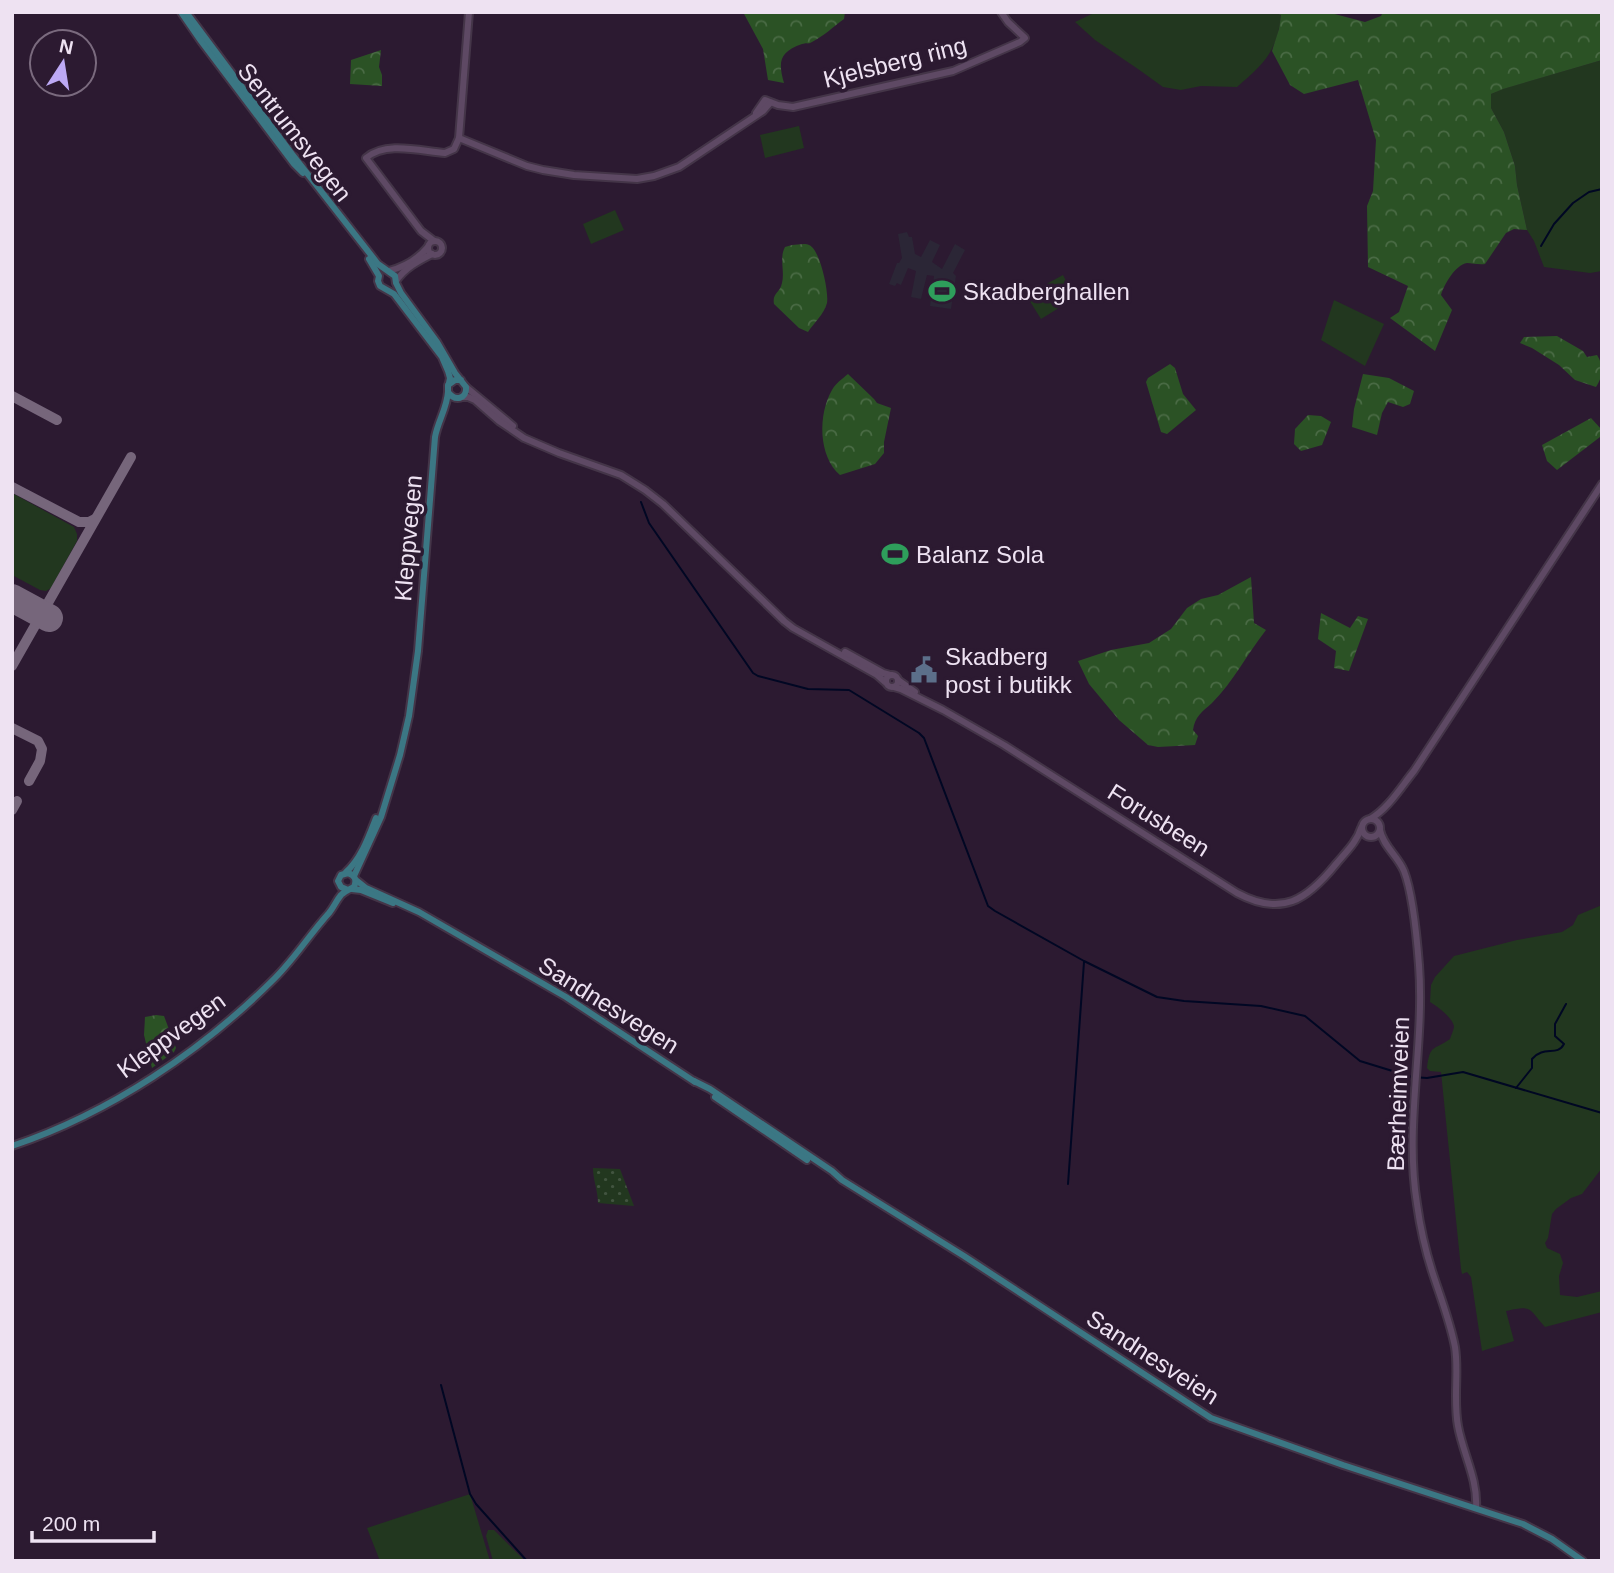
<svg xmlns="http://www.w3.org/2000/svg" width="1614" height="1573" viewBox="0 0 1614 1573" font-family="Arial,sans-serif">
<defs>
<pattern id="forest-crowns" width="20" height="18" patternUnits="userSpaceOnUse" patternTransform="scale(1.75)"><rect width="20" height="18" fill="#2b5225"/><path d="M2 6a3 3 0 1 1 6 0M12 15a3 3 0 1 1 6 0" fill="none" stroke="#4a6b45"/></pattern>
<pattern id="park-dots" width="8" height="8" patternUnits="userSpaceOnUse" patternTransform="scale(1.75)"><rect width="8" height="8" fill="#22371f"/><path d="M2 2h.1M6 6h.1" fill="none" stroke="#425440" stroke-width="1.8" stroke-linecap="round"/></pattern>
</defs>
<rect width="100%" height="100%" fill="#2c1a31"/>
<!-- education -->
<path fill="#2b2636" d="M907 232 909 237H912L915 254 921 257 930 240 940 245 932 262 942 269 955 244 965 250 953 273 956 276 951 309 930 306 934 276 927 275 921 299 911 297 916 271 908 268 901 285 897 283 895 286 889 284 897 263H899L902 258 898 234Z"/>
<!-- grass -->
<g fill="#22371f">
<path d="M1096 12H1177L1193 14 1198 12H1273L1281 15C1277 52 1264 64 1237 87L1201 86 1181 90 1163 87 1138 69 1095 40 1075 22Z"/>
<path d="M1602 60V271L1590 273 1544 267 1534 241 1527 230 1517 185 1515 166 1504 132 1491 108V94L1502 89Z"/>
<path d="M799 126 804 148 765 158 760 135Z"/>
<path d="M615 210 624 230 591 244 583 224Z"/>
<path d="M1063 275 1075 298 1041 319 1026 295Z"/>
<path d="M1334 300 1384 324 1365 366 1321 340Z"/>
<path d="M12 493 74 527 77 534V541L51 588 46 591 40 590 12 575Z"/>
<path d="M1602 905V1168L1582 1194 1571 1198 1556 1209 1552 1214 1548 1238 1545 1243 1547 1248 1560 1254 1563 1263 1559 1276 1560 1295 1577 1297 1602 1291V1312L1545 1327C1528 1308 1533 1305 1506 1311L1514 1341 1482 1351 1471 1277 1467 1272 1462 1274 1461 1269 1441 1072 1430 1071 1427 1068C1430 1044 1433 1051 1450 1039 1451 1035 1453 1032 1454 1027 1454 1019 1437 1006 1430 1002L1431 985 1435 977 1454 956 1517 940 1562 932 1573 925 1578 915Z"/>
<path d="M470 1494 490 1561H380L367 1528Z"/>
<path d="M488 1530H494L525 1561H493L486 1536Z"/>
</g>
<!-- forest -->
<g fill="url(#forest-crowns)">
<path d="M743 12H845L844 19C834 26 824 36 812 42 806 45 809 42 802 44 779 52 778 62 784 83L768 80 763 49Z"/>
<path d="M1273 12H1327L1365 22 1381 16 1383 12H1602V60L1503 89 1491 94V108L1504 132 1515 166 1517 185 1527 230 1514 229 1506 233 1485 264C1479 265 1472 263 1467 263 1455 265 1444 285 1441 295L1452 310 1435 351 1390 318 1399 312 1408 286 1368 267 1367 206 1373 191 1376 140 1358 80 1304 94 1290 85 1272 51 1279 29 1281 15Z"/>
<path d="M381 50 379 67 382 75V86L350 84 351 60Z"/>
<path d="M792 245C797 245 805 243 809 245 820 249 829 292 827 303 824 314 814 323 808 332L799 328 774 304C772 293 780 293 782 283 785 271 779 258 785 247Z"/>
<path d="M1557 336 1583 351 1587 357 1597 355C1604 366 1603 376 1596 387L1575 380 1559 365 1532 348 1520 343 1524 337Z"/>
<path d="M1170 364 1175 368 1183 394 1196 410 1167 434 1161 432 1146 382 1148 378Z"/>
<path d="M848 374 874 399 877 403 891 408 884 442V453L875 464 840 475C818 456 818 414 832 390 836 383 842 379 848 374Z"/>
<path d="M1363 374 1389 378 1414 391 1410 404 1403 407 1388 402 1382 413 1377 435 1352 427 1354 409Z"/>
<path d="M1308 415 1321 416 1331 422 1322 445 1301 451 1294 444 1295 429Z"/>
<path d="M1591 418 1602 430 1600 437 1557 470 1547 461 1542 445Z"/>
<path d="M1251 577 1254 623 1266 630C1247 654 1234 681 1212 703 1202 712 1195 716 1193 730L1198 736 1195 745 1158 747 1148 745 1119 720 1089 684 1078 661 1111 650 1149 643 1171 629 1187 608 1201 599 1218 595Z"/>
<path d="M1321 613 1350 628 1358 616 1368 619 1349 671 1334 668 1336 651 1318 639Z"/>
<path d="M156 1015 164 1016 176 1048 174 1052 152 1068 144 1035 145 1017Z"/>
</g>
<!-- park -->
<path fill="url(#park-dots)" d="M593 1168 620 1169 634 1206 598 1203C598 1191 593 1180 593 1168Z"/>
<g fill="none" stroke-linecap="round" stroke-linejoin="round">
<!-- stream -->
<g stroke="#000723" stroke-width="2">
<path d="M1541 246 1554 224 1573 203 1589 192 1602 189"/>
<path d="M641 502 649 523 753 673 758 676 808 689 849 690 919 733 924 738 988 906 995 911 1084 961 1157 997 1184 1001 1261 1006 1305 1016 1360 1061 1412 1077 1427 1078 1463 1072 1602 1113"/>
<path d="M1516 1088 1532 1068V1059C1544 1045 1557 1057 1564 1044L1555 1036V1024L1566 1004"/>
<path d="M1068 1184 1084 962"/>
<path d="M441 1385 470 1494 476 1504 527 1561"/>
</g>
<!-- taxiway -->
<g stroke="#76667b" stroke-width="10">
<path d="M12 396 57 420"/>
<path d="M12 487 79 522H89L95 519"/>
<path d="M30 608 36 614 37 622"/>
<path d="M12 666 131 457"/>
<path d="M12 728 38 741 42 749 40 761 29 781"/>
<path d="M12 810 17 801"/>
</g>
<!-- runway -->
<path stroke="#76667b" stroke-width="28" d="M12 598 49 618"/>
<!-- secondary casing -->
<g stroke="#443548" stroke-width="10">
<g id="secondary">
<path d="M756 113 765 100 778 105 793 107 953 71 1020 42 1025 38 1008 22 1001 12"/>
<path d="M459 138 527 166 543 170 574 175 637 179 654 176 679 167 763 111 770 103"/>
<path d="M434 241 421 231 366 158C386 141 420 151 445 153L454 149 459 138 469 12"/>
<circle cx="435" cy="248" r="7"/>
<path d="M389 271C404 267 418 259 428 247"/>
<path d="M396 281C405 268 418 261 432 254"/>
<path d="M466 387 513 426"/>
<path d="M463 397H468L475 400 499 421 524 438 559 453 621 475 645 490 663 504 784 621 793 628 877 675 885 682"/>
<path d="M845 652 883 673 890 675"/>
<circle cx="892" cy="681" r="6"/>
<path d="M898 680 915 692"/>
<path d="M894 687 901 689 943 710 1004 745 1237 893C1282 917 1307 900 1336 864 1345 853 1357 842 1361 828"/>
<circle cx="1371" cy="828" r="9"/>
<path d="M1370 819C1388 809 1401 787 1414 771L1602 484"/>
<path d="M1380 830C1383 846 1398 856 1404 871 1413 894 1417 939 1419 965 1425 1045 1404 1124 1417 1204 1420 1226 1425 1249 1432 1271 1440 1296 1450 1321 1455 1347 1459 1372 1453 1399 1458 1426 1463 1454 1478 1479 1476 1508"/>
</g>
</g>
<!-- primary casing -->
<g stroke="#443548" stroke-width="10">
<g id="primary">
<path d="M181 12 201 41 294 164 303 173"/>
<path d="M186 12 292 154 378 264 395 276 396 283 401 293 437 342 455 373 466 387C467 399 455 402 448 392V385L455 380H461"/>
<path d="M369 259 379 276 378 281 380 286 394 294 442 357 448 371 450 378 449 383"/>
<path d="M346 872C361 859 369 836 376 818"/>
<path d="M354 876 381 817 400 755 409 716 418 651 435 437C438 421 447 408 448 392"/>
<path d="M356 880 366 888 419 912 566 997 695 1082"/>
<path d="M352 889 361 890 393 903"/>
<path d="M694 1081 710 1089 832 1171 842 1180 964 1256 1211 1418 1343 1465 1523 1524 1552 1539 1583 1561"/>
<path d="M715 1097 807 1160"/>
<path d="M12 1146C110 1113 202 1051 275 978 295 958 310 934 329 913 334 907 336 901 341 895 345 891 350 889 354 887 357 880 355 875 348 873L341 875 338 881 341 887 348 890"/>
</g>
</g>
<!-- secondary -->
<use href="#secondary" stroke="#5e4964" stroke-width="6"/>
<!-- primary -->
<use href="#primary" stroke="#3b7784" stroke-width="6"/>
</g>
<!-- icons -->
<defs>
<g id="stadium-bare" transform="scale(2.1)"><path d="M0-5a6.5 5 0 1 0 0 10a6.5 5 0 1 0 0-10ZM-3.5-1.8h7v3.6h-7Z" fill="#2e9e5b" stroke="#2c1a31" stroke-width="2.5" paint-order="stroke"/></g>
<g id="civic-bare" transform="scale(2.1)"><path d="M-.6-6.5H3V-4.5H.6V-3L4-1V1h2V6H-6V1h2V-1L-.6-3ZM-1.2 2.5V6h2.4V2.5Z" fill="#5c6f8a" stroke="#2c1a31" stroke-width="2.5" paint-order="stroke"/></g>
</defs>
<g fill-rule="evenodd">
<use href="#stadium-bare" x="942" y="291"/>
<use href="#stadium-bare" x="895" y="554"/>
<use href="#civic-bare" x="924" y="670"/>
</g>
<g text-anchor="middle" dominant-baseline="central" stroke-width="7" stroke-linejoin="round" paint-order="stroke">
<!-- street labels -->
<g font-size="24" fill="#eee2f2" stroke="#2c1a31">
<text transform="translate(895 62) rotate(-14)">Kjelsberg ring</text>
<text transform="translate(295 132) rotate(52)">Sentrumsvegen</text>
<text transform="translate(408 538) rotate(-85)">Kleppvegen</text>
<text transform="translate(1159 820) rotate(32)">Forusbeen</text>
<text transform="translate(609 1005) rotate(32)">Sandnesvegen</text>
<text transform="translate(171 1035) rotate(-36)">Kleppvegen</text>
<text transform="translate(1398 1094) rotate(-88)">Bærheimveien</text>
<text transform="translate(1153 1357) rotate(33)">Sandnesveien</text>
</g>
<!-- poi labels -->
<g font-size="24" fill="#eee2f2" stroke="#2c1a31" text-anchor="start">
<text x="963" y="291">Skadberghallen</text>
<text x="916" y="554">Balanz Sola</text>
<text x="945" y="656">Skadberg<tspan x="945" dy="28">post i butikk</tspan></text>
</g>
</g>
<!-- border -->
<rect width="1614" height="1573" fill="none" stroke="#eee2f2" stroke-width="28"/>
<!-- north arrow -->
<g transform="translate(63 63) rotate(12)"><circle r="33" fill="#2c1a31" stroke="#7a6a7e" stroke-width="2"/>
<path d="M0-5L12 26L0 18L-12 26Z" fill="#bda9f5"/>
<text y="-10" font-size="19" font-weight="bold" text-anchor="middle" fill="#eee2f2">N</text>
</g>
<!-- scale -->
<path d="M32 1531v10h122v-10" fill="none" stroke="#eee2f2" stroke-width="3.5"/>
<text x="42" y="1531" font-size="21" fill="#eee2f2" stroke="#2c1a31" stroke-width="5" paint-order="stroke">200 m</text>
</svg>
